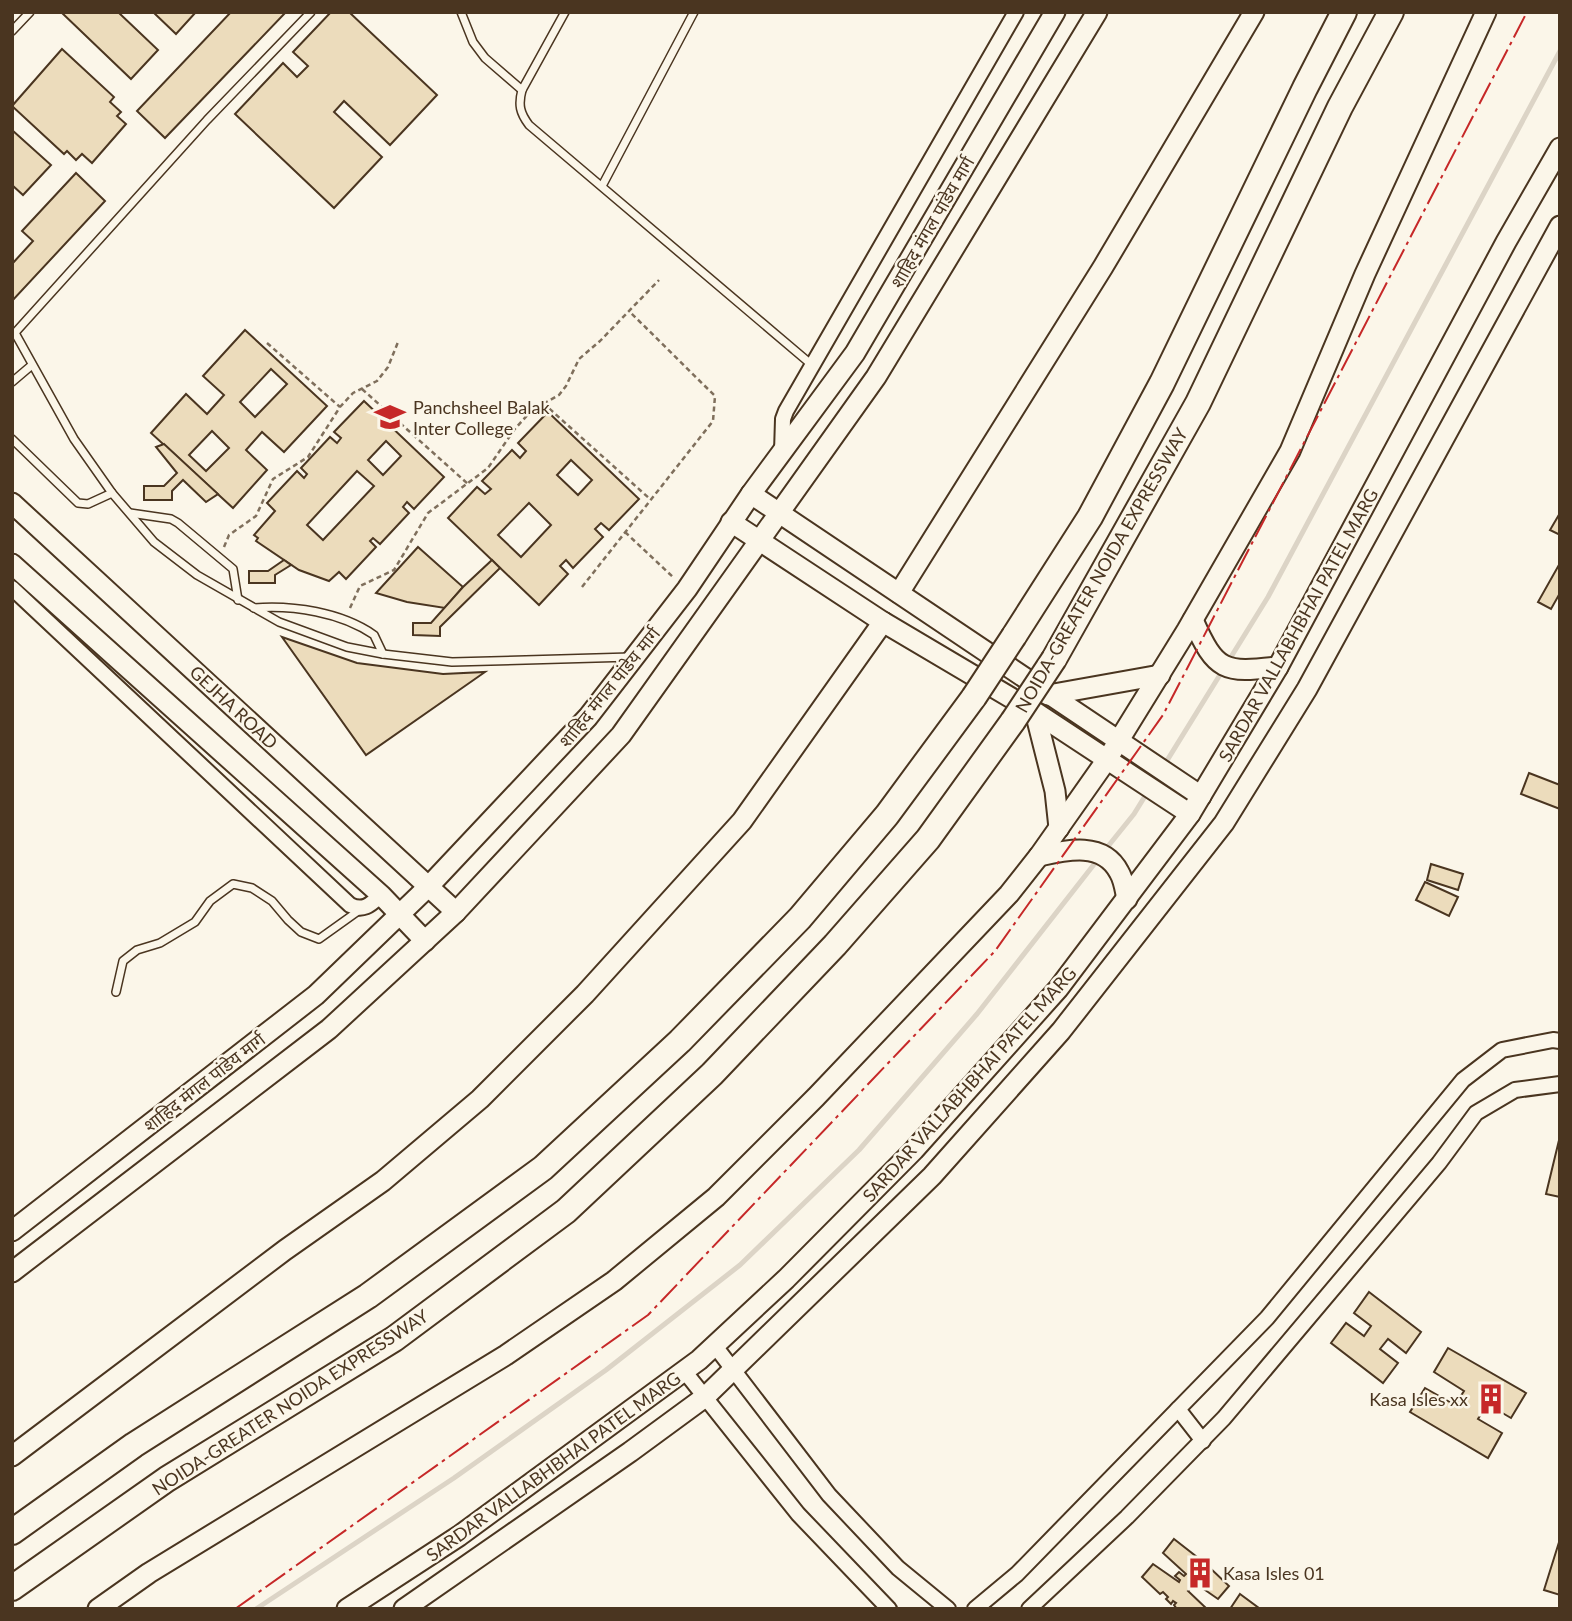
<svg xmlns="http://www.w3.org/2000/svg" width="1572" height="1621" viewBox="0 0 1572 1621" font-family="Lato,'Noto Sans Devanagari',sans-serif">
<rect width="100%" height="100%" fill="#fbf6e9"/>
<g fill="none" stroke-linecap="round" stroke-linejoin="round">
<!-- stream -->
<g stroke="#dcd4c6" stroke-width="5">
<path d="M1105 850 1134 814 1268 597 1560 51"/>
<path d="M256 1609 454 1478 606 1370 740 1265 859 1150 977 1014 1099 858"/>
</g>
</g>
<!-- building -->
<g fill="#ecdcbc" stroke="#4a3520" stroke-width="2" fill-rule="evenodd">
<path d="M61 12H118L158 50 131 79Z"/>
<path d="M153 12H196L176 34Z"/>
<path d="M231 12H286L165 138 137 111Z"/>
<path d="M331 12H349L437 95 390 145 344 101 334 112 382 157 334 208 235 114 283 63 297 77 308 66 293 52Z"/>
<path d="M62 49 114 97 110 102 121 112 117 116 126 124 92 163 82 154 76 160 67 151 64 154 12 106Z"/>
<path d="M12 130 51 165 23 195 12 185Z"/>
<path d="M76 173 105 201 12 301V264L33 241 22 231Z"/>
<path d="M245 330 327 406 284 452 262 432 246 450 267 470 233 508 151 433 186 394 207 414 224 395 203 376ZM271 369 287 384 255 417 240 402ZM212 431 229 448 206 471 189 455Z"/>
<path d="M364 401 444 477 414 509 407 502 403 507 409 513 380 544 373 538 370 541 376 547 346 579 339 572 329 581 299 570 256 541 258 538 254 535 275 511 267 503 297 471 304 478 307 474 301 468 330 437 337 443 341 438 334 432ZM386 441 401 456 383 475 368 460ZM357 471 374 486 323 540 307 525Z"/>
<path d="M548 412 639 499 609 530 601 523 595 529 603 537 573 568 566 560 560 566 568 574 539 605 448 518 477 487 485 494 491 489 482 481 512 450 520 458 526 451 518 443ZM571 460 592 480 578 495 557 475ZM529 503 551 525 521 557 498 535Z"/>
<path d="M164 444 218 494 206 502 183 480 172 491V500H144V486H164L177 473 156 447Z"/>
<path d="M1560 513V535L1550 530Z"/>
<path d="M418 547 463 587 445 608 407 602 376 593Z"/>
<path d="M284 560 291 565 275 575V583H249V571H268Z"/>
<path d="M492 560 500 568 440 627V636L413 635V623H431L463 587Z"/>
<path d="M1560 563V593L1551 609 1538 602Z"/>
<path d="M282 637 357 663 443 674 485 672 366 755Z"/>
<path d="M1529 773 1560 785V809L1521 794Z"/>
<path d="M1431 864 1463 874 1458 890 1427 880Z"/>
<path d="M1425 882 1458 897 1449 916 1416 900Z"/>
<path d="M1560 1136V1197L1546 1194Z"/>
<path d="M1369 1292 1421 1332 1406 1353 1388 1339 1380 1349 1398 1363 1383 1383 1331 1343 1346 1323 1364 1336 1371 1326 1354 1313Z"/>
<path d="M1448 1348 1526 1393 1511 1418 1487 1404 1478 1419 1502 1433 1488 1458 1410 1412 1425 1388 1455 1405 1464 1391 1434 1372Z"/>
<path d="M1174 1539 1197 1557 1195 1560 1198 1562 1200 1559 1205 1563 1203 1566 1205 1568 1208 1566 1229 1586 1218 1599 1195 1583 1188 1591 1207 1609H1177L1174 1605 1176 1603 1173 1601 1171 1604 1166 1599 1168 1597 1163 1592 1160 1594 1142 1577 1153 1564 1179 1582 1180 1580 1175 1576 1179 1572 1184 1576 1186 1574 1163 1553Z"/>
<path d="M1560 1539V1595L1544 1590Z"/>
<path d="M1240 1594 1259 1608 1263 1609H1230Z"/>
</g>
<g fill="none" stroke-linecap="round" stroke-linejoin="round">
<!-- service casing -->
<g stroke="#4a3520" stroke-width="10">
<g id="service">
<path d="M461 12 473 42 485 58 522 90"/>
<path d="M565 12 522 90C518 105 520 113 529 125L812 365"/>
<path d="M12 31 30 12"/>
<path d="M602 186 694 12"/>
<path d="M15 333 74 439 112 493 154 542 197 575 279 622 347 647 383 654 452 662 631 657"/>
<path d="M13 335 207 120 311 12"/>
<path d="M12 382 32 365"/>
<path d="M12 439 78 503 88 504 112 493"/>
<path d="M130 513 171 519 178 523 233 569 238 600"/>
<path d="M254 608C293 605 341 612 374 635L383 654"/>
<path d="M116 992 123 961 137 950 160 943 195 922 210 901 233 884 252 888 272 901 288 920 301 932 319 939 361 909"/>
</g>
</g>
<!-- minor casing -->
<g stroke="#4a3520" stroke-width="18">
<g id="minor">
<path d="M782 452 783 419 786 411 1016 12"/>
<path d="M12 588 350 905C364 912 371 904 381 895"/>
<path d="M715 1346 829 1495 898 1568 948 1609"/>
<path d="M685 1372 798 1514 889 1609"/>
<path d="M1178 1409 1203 1441"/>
<path d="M975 1609 1017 1574 1267 1318 1463 1080 1502 1050 1553 1040 1560 1041"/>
<path d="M1029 1609 1127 1517 1224 1418 1439 1163 1476 1113 1515 1090 1560 1084"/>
</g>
</g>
<!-- tertiary casing -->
<g stroke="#4a3520" stroke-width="23">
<g id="tertiary">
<path d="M751 494 1201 796"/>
<path d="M12 503 456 912"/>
<path d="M731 522 883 622 1035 712 1190 814"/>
<path d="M12 564 381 895 425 941"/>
<path d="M899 593 1103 267 1254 12"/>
<path d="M1193 620C1216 672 1224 673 1278 667"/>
<path d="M1048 695 1160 675"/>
<path d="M1035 712 1055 791 1059 828"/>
<path d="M1039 856C1066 850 1103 841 1119 872 1124 880 1125 890 1127 899"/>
<path d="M12 1231 316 995 429 886 588 717 687 589 751 494 855 353 1055 12"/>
<path d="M12 1272 329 1029 456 912 621 735 876 377 1097 12"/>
<path d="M12 1456 285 1250 383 1181 480 1099 585 994 742 821 883 622"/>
<path d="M98 1609 149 1573 506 1355 614 1281 716 1197 816 1097 1009 894 1039 856 1108 758 1187 630 1290 451 1365 274 1486 12"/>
<path d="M347 1609 459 1536 699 1360 786 1279 914 1150 1058 989 1190 814 1278 667 1506 242 1560 148"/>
<path d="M404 1609 630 1452 705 1397 932 1176 1061 1031 1224 823 1307 689 1560 226"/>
</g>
</g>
<!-- trunk casing -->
<g stroke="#4a3520" stroke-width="28">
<g id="trunk">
<path d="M1014 636 1090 517 1162 383 1305 88 1344 12"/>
<path d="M1054 659 1198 403 1340 107 1391 12"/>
<path d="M12 1532 134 1445 368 1296 543 1168 680 1041 800 918 887 815 974 697"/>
<path d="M12 1588 167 1479 394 1339 566 1211 712 1074 835 945 928 839 1013 721"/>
</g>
</g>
<!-- path -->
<g stroke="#7f6f5c" stroke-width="2.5" stroke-dasharray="5 3.5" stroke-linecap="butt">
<path d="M267 343 340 407"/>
<path d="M362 389 468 484"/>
<path d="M543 403 650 499"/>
<path d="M625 532 674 578"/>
<path d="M224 547 229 535 256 516 273 479 308 457 340 407 353 393 377 381 388 367 398 342"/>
<path d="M582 587 713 421 715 396 629 311"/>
<path d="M350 608 360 586 394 570 428 513 488 468 514 430 531 411 559 395 566 386 579 359 600 341 659 280"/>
</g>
<!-- service -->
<use href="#service" stroke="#fbf6e9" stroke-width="7"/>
<!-- minor -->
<use href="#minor" stroke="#fbf6e9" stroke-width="14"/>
<!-- tertiary -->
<use href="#tertiary" stroke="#fbf6e9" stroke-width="19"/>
<!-- trunk -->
<use href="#trunk" stroke="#fbf6e9" stroke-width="24"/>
<!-- trunk-bridge casing -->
<g stroke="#4a3520" stroke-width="28" stroke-linecap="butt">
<g id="trunk-bridge">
<path d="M974 697 1014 636"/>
<path d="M1013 721 1054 659"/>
</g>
</g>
<!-- trunk-bridge -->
<use href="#trunk-bridge" stroke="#fbf6e9" stroke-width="24"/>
<!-- power -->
<path stroke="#c62828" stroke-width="2" stroke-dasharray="24 5 3.5 5" stroke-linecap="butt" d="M235 1609 648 1315 995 951 1163 715 1527 12"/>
</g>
<!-- icons -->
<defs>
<g id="university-bare" transform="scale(2.415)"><path d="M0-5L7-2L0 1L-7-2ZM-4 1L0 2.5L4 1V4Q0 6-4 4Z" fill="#c62828" stroke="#fbf6e9" stroke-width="2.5" paint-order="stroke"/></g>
<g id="building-bare" transform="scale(2.415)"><path d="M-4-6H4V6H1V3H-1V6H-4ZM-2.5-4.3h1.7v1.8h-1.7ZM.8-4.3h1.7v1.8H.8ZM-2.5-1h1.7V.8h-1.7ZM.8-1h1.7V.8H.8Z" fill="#c62828" stroke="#fbf6e9" stroke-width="2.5" paint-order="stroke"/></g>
</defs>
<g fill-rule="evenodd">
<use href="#university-bare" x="390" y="417"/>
<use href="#building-bare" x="1491" y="1399"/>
<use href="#building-bare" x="1200" y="1573"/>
</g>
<g text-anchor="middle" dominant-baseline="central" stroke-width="5" stroke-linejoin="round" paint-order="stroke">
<!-- street labels -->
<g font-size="18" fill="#4a3520" stroke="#fbf6e9">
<text transform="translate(932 222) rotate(-60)">शाहिद मंगल पांडेय मार्ग</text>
<text transform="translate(1101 570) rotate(-60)">NOIDA-GREATER NOIDA EXPRESSWAY</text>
<text transform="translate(1298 625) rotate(-61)">SARDAR VALLABHBHAI PATEL MARG</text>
<text transform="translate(609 687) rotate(-51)">शाहिद मंगल पांडेय मार्ग</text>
<text transform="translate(234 707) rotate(43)">GEJHA ROAD</text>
<text transform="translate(204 1082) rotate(-38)">शाहिद मंगल पांडेय मार्ग</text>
<text transform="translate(969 1084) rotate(-48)">SARDAR VALLABHBHAI PATEL MARG</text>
<text transform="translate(290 1402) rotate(-33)">NOIDA-GREATER NOIDA EXPRESSWAY</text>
<text transform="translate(553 1466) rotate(-36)">SARDAR VALLABHBHAI PATEL MARG</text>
</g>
<!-- poi labels -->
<g font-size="18" fill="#4a3520" stroke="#fbf6e9" text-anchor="start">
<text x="413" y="407">Panchsheel Balak<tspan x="413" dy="21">Inter College</tspan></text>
<text x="1468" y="1399" text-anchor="end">Kasa Isles xx</text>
<text x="1223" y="1573">Kasa Isles 01</text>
</g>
</g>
<!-- border -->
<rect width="1572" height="1621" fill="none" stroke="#4a3520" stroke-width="28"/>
</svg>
